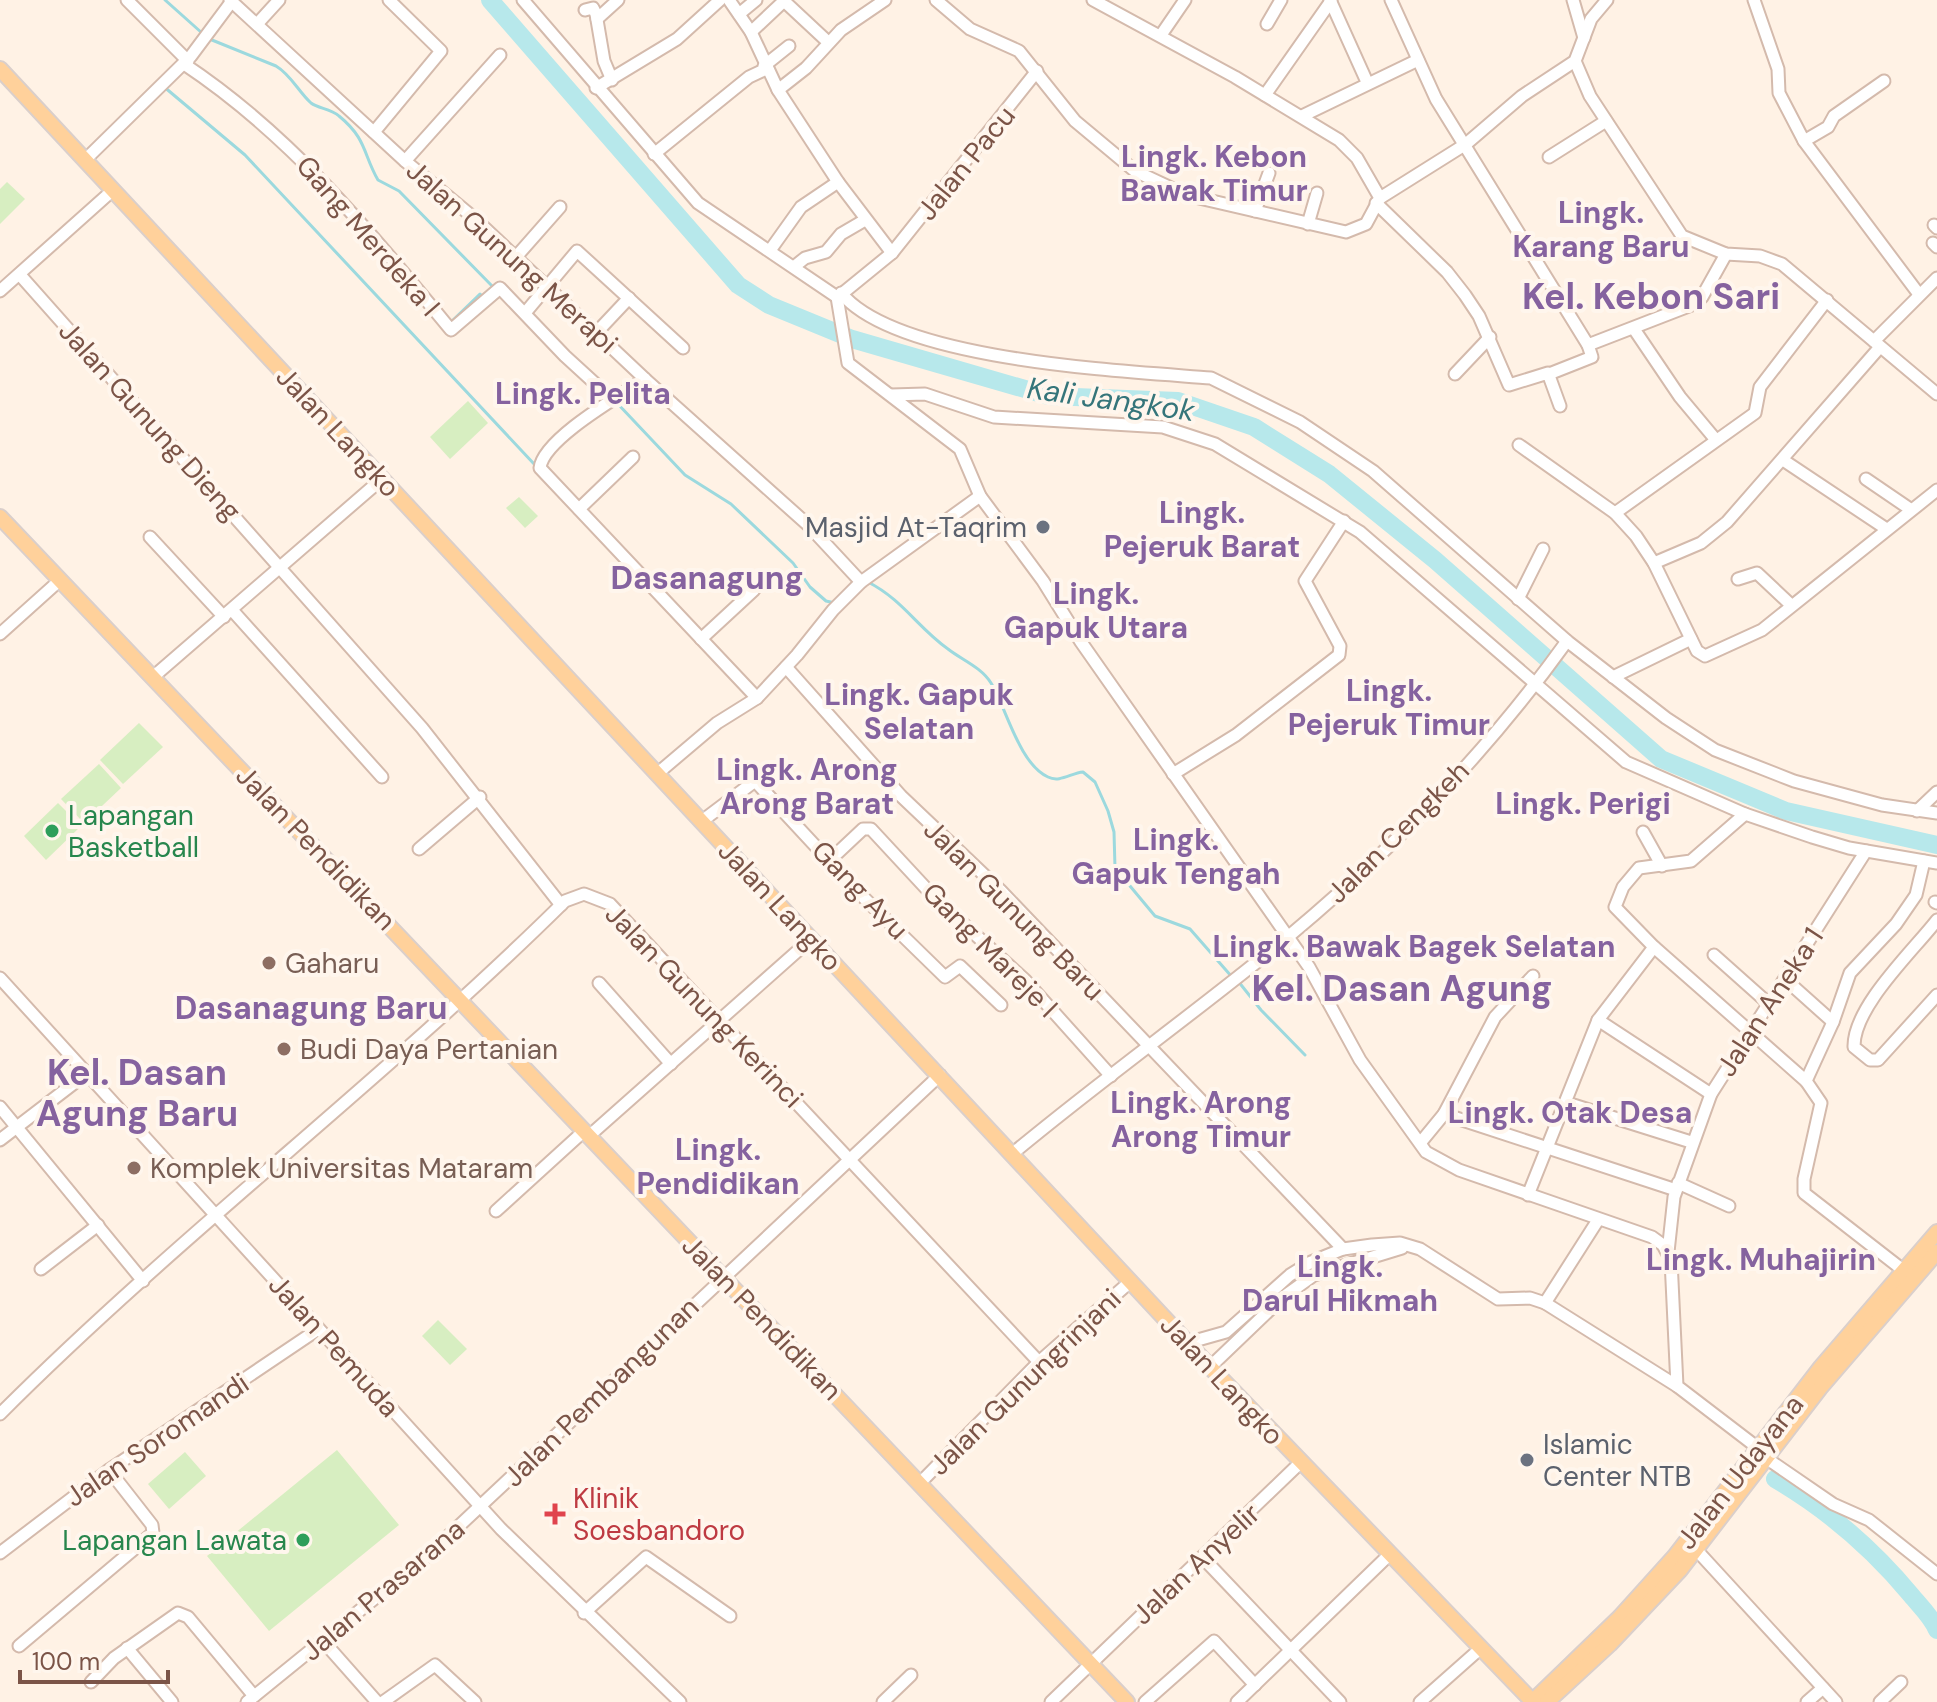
<svg xmlns="http://www.w3.org/2000/svg" width="1937" height="1702" viewBox="0 0 1937 1702" font-family="'DM Sans',sans-serif">
<rect width="100%" height="100%" fill="#fff2e5"/>
<!-- green -->
<g fill="#d7eec1">
<path d="M7 182 25 199 0 224V189Z"/>
<path d="M468 401 488 423 450 459 430 437Z"/>
<path d="M519 497 538 516 525 528 506 508Z"/>
<path d="M139 723 163 747 123 784 100 760Z"/>
<path d="M99 764 121 788 84 823 61 799Z"/>
<path d="M58 803 81 826 46 860 24 836Z"/>
<path d="M438 1320 467 1349 450 1365 422 1336Z"/>
<path d="M337 1450 399 1525 269 1631 207 1556Z"/>
<path d="M185 1452 206 1476 169 1509 148 1484Z"/>
</g>
<g fill="none" stroke-linecap="round" stroke-linejoin="round">
<!-- stream -->
<g stroke="#9cd9de" stroke-width="3">
<path d="M165 0 202 33"/>
<path d="M207 38 276 66C291 75 298 91 311 103 319 109 330 108 339 116 367 139 363 154 378 180L399 191 495 289"/>
<path d="M163 86 245 155 535 465"/>
<path d="M302 154 322 174"/>
<path d="M451 322 480 294 483 297"/>
<path d="M617 403 685 475 731 504 793 563 810 587 826 601 835 603"/>
<path d="M868 582C903 600 918 628 948 649 962 660 981 667 991 683 1006 707 1019 764 1048 777 1060 783 1071 773 1083 772L1095 782 1108 811 1114 832 1115 868 1155 916 1190 929 1232 977"/>
<path d="M1238 981 1261 1010 1305 1055"/>
</g>
<!-- river -->
<g stroke="#b7e8eb" stroke-width="18">
<path d="M490 0 738 285 769 305 852 339 1049 396 1178 401 1254 427 1329 474 1435 560 1661 759 1786 811 1937 845"/>
<path d="M1775 1479C1828 1510 1872 1548 1911 1595 1920 1606 1932 1617 1937 1630"/>
</g>
<!-- minor casing -->
<g stroke="#d4baac" stroke-width="15">
<g id="minor">
<path d="M127 0 188 61"/>
<path d="M230 0 405 161 474 218 645 379 808 525 861 582"/>
<path d="M523 0 698 203 837 297"/>
<path d="M729 0 751 32 778 90 806 68 841 30 885 0"/>
<path d="M936 0 970 29 1019 51 1075 121 1135 171 1186 195 1346 232 1366 224 1380 198 1466 144 1522 96 1575 61 1591 19 1607 0"/>
<path d="M1093 0 1235 77 1339 140 1357 158 1380 198"/>
<path d="M1330 0 1367 82"/>
<path d="M1391 0 1436 99 1588 345 1694 304 1702 297 1726 254"/>
<path d="M1573 0 1584 38"/>
<path d="M1754 0 1778 69 1779 93 1804 141 1918 293"/>
<path d="M784 1 828 42"/>
<path d="M585 10 593 8 596 14 604 61 612 80"/>
<path d="M739 14 756 0"/>
<path d="M597 19 618 0"/>
<path d="M258 23 279 0"/>
<path d="M1267 24 1281 0"/>
<path d="M751 32 785 0"/>
<path d="M1161 35 1185 0"/>
<path d="M1575 61 1590 96 1682 236 1726 254 1760 256 1782 264 1937 394"/>
<path d="M184 64C291 135 370 232 451 330L500 288 565 356 612 399"/>
<path d="M764 66 789 46"/>
<path d="M596 88 677 39 720 0"/>
<path d="M778 90 838 182 892 253"/>
<path d="M1265 95 1331 1"/>
<path d="M1302 116 1418 60"/>
<path d="M374 132 441 51 389 0"/>
<path d="M1804 141 1828 127 1834 116 1884 81"/>
<path d="M654 154 749 77 766 69"/>
<path d="M1549 157 1606 121"/>
<path d="M85 160 191 56 232 1"/>
<path d="M405 161 500 55"/>
<path d="M1376 203 1447 272 1465 295 1479 316 1509 385 1548 373 1560 406"/>
<path d="M1255 211 1269 173"/>
<path d="M1308 224 1317 193"/>
<path d="M1934 225 1937 228"/>
<path d="M1933 243 1937 247"/>
<path d="M771 249 801 207 838 182"/>
<path d="M516 257 560 207"/>
<path d="M795 266 805 258 826 252 841 234 865 220"/>
<path d="M20 275 422 728 561 905"/>
<path d="M0 291 113 190"/>
<path d="M841 293C897 361 1124 371 1211 378L1300 422 1373 471 1567 641 1666 718 1715 750 1794 781 1882 805 1937 813"/>
<path d="M837 297 848 363 960 449 980 496 1043 581 1081 642 1309 967 1360 1060 1426 1152 1459 1170 1652 1237 1663 1245 1671 1260 1677 1386 1758 1448"/>
<path d="M838 297 892 253 1037 71"/>
<path d="M525 313 577 251 683 348"/>
<path d="M1634 329 1680 397 1716 440"/>
<path d="M597 332 629 298"/>
<path d="M1874 341 1937 278"/>
<path d="M1455 374 1490 337"/>
<path d="M1549 374 1592 357 1588 345"/>
<path d="M645 379C621 395 543 439 540 468L757 698"/>
<path d="M891 395 925 394 994 417 1163 427 1215 444 1360 532 1626 762 1745 814 1812 837 1849 848 1937 863"/>
<path d="M1519 445 1615 513 1636 536 1654 563 1697 651 1705 656 1762 630 1937 490"/>
<path d="M1783 460 1885 528"/>
<path d="M1866 479 1910 509"/>
<path d="M579 509 633 457"/>
<path d="M1615 513 1755 413 1760 387 1827 300"/>
<path d="M150 537 224 617"/>
<path d="M1654 563 1701 543 1727 522 1880 347"/>
<path d="M1738 579 1757 573 1791 605"/>
<path d="M1518 599 1543 549"/>
<path d="M232 610 382 777"/>
<path d="M0 634 59 581"/>
<path d="M701 639 754 590"/>
<path d="M786 667 901 796 1001 891 1343 1249"/>
<path d="M153 677 383 478"/>
<path d="M1613 677 1691 639"/>
<path d="M658 773 717 723 757 698 797 655 833 610 861 582 980 496"/>
<path d="M1173 774 1236 735 1339 655 1340 646 1305 581 1344 521"/>
<path d="M1917 811 1937 792"/>
<path d="M1745 814 1691 861 1639 868 1623 887 1615 907 1654 947 1806 1081"/>
<path d="M702 821 755 781 859 893 945 977 960 966 1001 1005"/>
<path d="M1643 832 1662 866"/>
<path d="M419 849 480 797"/>
<path d="M830 860 863 829H871L935 898 1025 980 1111 1076"/>
<path d="M1935 902 1937 903"/>
<path d="M1937 920C1913 951 1853 1007 1854 1047L1870 1060H1878L1937 995"/>
<path d="M1714 955 1769 1004"/>
<path d="M0 978 501 1529 680 1702"/>
<path d="M1786 980 1833 1022"/>
<path d="M599 983 671 1064"/>
<path d="M1598 1020 1711 1094"/>
<path d="M1567 1103 1691 1142"/>
<path d="M0 1107 143 1281"/>
<path d="M1444 1114 1676 1190"/>
<path d="M589 1136 810 940"/>
<path d="M0 1140 86 1074"/>
<path d="M1421 1142 1444 1114 1495 1017 1533 976"/>
<path d="M1012 1154C1102 1079 1198 1011 1289 936 1392 850 1488 751 1567 641"/>
<path d="M1678 1183 1729 1206"/>
<path d="M1528 1195 1598 1020 1654 947"/>
<path d="M496 1211 584 1131"/>
<path d="M1668 1252 1674 1197 1711 1094 1866 851"/>
<path d="M41 1269 98 1225"/>
<path d="M1903 1270 1804 1193V1179L1821 1103 1806 1081 1833 1022 1850 973 1896 924 1916 895 1924 861"/>
<path d="M1545 1303 1598 1220"/>
<path d="M1187 1343 1226 1332 1290 1275 1311 1262 1343 1249 1372 1245 1400 1243 1420 1249 1498 1299 1530 1298 1545 1303 1677 1386"/>
<path d="M1210 1367 1282 1298 1314 1275 1402 1248"/>
<path d="M0 1414C180 1234 384 1080 565 901L584 894 610 904 1039 1362"/>
<path d="M1766 1458 1833 1504 1869 1520 1937 1574"/>
<path d="M920 1483 1039 1362 1131 1281"/>
<path d="M1691 1544 1836 1702"/>
<path d="M0 1553 109 1470 317 1330"/>
<path d="M1203 1558 1340 1702"/>
<path d="M584 1613 646 1557 730 1616"/>
<path d="M324 1642 377 1702"/>
<path d="M19 1646 153 1533 152 1525 109 1470"/>
<path d="M127 1648 172 1702"/>
<path d="M91 1682 114 1658 178 1613 188 1617 254 1696"/>
<path d="M247 1702 428 1555 940 1075"/>
<path d="M383 1702 435 1665 475 1702"/>
<path d="M883 1702 911 1675"/>
<path d="M1051 1702 1300 1463"/>
<path d="M1145 1702 1214 1641 1255 1685"/>
<path d="M1237 1702 1389 1555"/>
<path d="M1420 1702 1481 1648"/>
<path d="M1807 1702 1823 1688"/>
<path d="M1880 1702 1901 1682"/>
</g>
</g>
<!-- major casing -->
<g stroke="#dacfcb" stroke-width="18">
<g id="major">
<path d="M0 69 1210 1367 1533 1702"/>
<path d="M0 517 1127 1702"/>
<path d="M1532 1702 1620 1617 1675 1556 1821 1367 1937 1232"/>
<path d="M1547 1702 1610 1644 1680 1570 1820 1388 1937 1252"/>
</g>
</g>
<!-- minor -->
<use href="#minor" stroke="#fff" stroke-width="11"/>
<!-- major -->
<use href="#major" stroke="#ffd19b" stroke-width="14"/>
</g>
<!-- markers -->
<g fill="#6b7280" stroke="#fff6ed" stroke-width="3">
<circle cx="1043" cy="527" r="8"/>
<circle cx="1527" cy="1460" r="8"/>
</g>
<g fill="#2e9e5b" stroke="#fff6ed" stroke-width="3">
<circle cx="52" cy="831" r="8"/>
<circle cx="303" cy="1540" r="8"/>
</g>
<g fill="#8d6e63" stroke="#fff6ed" stroke-width="3">
<circle cx="269" cy="963" r="8"/>
<circle cx="284" cy="1049" r="8"/>
<circle cx="134" cy="1168" r="8"/>
</g>
<path fill="#e0444e" stroke="#fff6ed" stroke-width="3" d="M551 1502h8v8h8v8h-8v8h-8v-8h-8v-8h8z"/>
<g text-anchor="middle" dominant-baseline="central" stroke-width="8" stroke-linejoin="round" paint-order="stroke">
<!-- street labels -->
<g font-size="28" fill="#7b5447" stroke="#fff6ed">
<text transform="translate(966 163) rotate(-51)">Jalan Pacu</text>
<text transform="translate(368 236) rotate(49)">Gang Merdeka I</text>
<text transform="translate(512 257) rotate(42)">Jalan Gunung Merapi</text>
<text transform="translate(150 421) rotate(48)">Jalan Gunung Dieng</text>
<text transform="translate(338 432) rotate(47)">Jalan Langko</text>
<text transform="translate(1398 832) rotate(-45)">Jalan Cengkeh</text>
<text transform="translate(316 848) rotate(46)">Jalan Pendidikan</text>
<text transform="translate(860 890) rotate(46)">Gang Ayu</text>
<text transform="translate(780 906) rotate(47)">Jalan Langko</text>
<text transform="translate(1014 910) rotate(45)">Jalan Gunung Baru</text>
<text transform="translate(990 950) rotate(45)">Gang Mareje I</text>
<text transform="translate(1770 1002) rotate(-57)">Jalan Aneka 1</text>
<text transform="translate(704 1006) rotate(46)">Jalan Gunung Kerinci</text>
<text transform="translate(762 1318) rotate(46)">Jalan Pendidikan</text>
<text transform="translate(334 1346) rotate(48)">Jalan Pemuda</text>
<text transform="translate(1222 1380) rotate(47)">Jalan Langko</text>
<text transform="translate(1025 1382) rotate(-44)">Jalan Gunungrinjani</text>
<text transform="translate(601 1392) rotate(-44)">Jalan Pembangunan</text>
<text transform="translate(157 1440) rotate(-34)">Jalan Soromandi</text>
<text transform="translate(1740 1472) rotate(-52)">Jalan Udayana</text>
<text transform="translate(1196 1564) rotate(-43)">Jalan Anyelir</text>
<text transform="translate(383 1590) rotate(-40)">Jalan Prasarana</text>
</g>
<!-- worship labels -->
<g font-size="28" fill="#5b616d" stroke="#fff6ed" text-anchor="end">
<text x="1027" y="527">Masjid At-Taqrim</text>
<text x="1543" y="1444" text-anchor="start">Islamic<tspan x="1543" dy="32">Center NTB</tspan></text>
</g>
<!-- leisure labels -->
<g font-size="28" fill="#27864d" stroke="#fff6ed" text-anchor="start">
<text x="68" y="815">Lapangan<tspan x="68" dy="32">Basketball</tspan></text>
<text x="287" y="1540" text-anchor="end">Lapangan Lawata</text>
</g>
<!-- education labels -->
<g font-size="28" fill="#785e54" stroke="#fff6ed" text-anchor="start">
<text x="285" y="963">Gaharu</text>
<text x="300" y="1049">Budi Daya Pertanian</text>
<text x="150" y="1168">Komplek Universitas Mataram</text>
</g>
<!-- health labels -->
<g font-size="28" fill="#be3a42" stroke="#fff6ed" text-anchor="start">
<text x="573" y="1498">Klinik<tspan x="573" dy="32">Soesbandoro</tspan></text>
</g>
<!-- neighbourhood labels -->
<g font-size="30" font-weight="bold" fill="#85629f" stroke="#fff6ed">
<text x="1214" y="156">Lingk. Kebon<tspan x="1214" dy="34">Bawak Timur</tspan></text>
<text x="1601" y="212">Lingk.<tspan x="1601" dy="34">Karang Baru</tspan></text>
<text x="583" y="393">Lingk. Pelita</text>
<text x="1202" y="512">Lingk.<tspan x="1202" dy="34">Pejeruk Barat</tspan></text>
<text x="1096" y="593">Lingk.<tspan x="1096" dy="34">Gapuk Utara</tspan></text>
<text x="1389" y="690">Lingk.<tspan x="1389" dy="34">Pejeruk Timur</tspan></text>
<text x="919" y="694">Lingk. Gapuk<tspan x="919" dy="34">Selatan</tspan></text>
<text x="807" y="769">Lingk. Arong<tspan x="807" dy="34">Arong Barat</tspan></text>
<text x="1583" y="803">Lingk. Perigi</text>
<text x="1176" y="839">Lingk.<tspan x="1176" dy="34">Gapuk Tengah</tspan></text>
<text x="1414" y="946">Lingk. Bawak Bagek Selatan</text>
<text x="1201" y="1102">Lingk. Arong<tspan x="1201" dy="34">Arong Timur</tspan></text>
<text x="1570" y="1112">Lingk. Otak Desa</text>
<text x="718" y="1149">Lingk.<tspan x="718" dy="34">Pendidikan</tspan></text>
<text x="1761" y="1259">Lingk. Muhajirin</text>
<text x="1340" y="1266">Lingk.<tspan x="1340" dy="34">Darul Hikmah</tspan></text>
</g>
<!-- water labels -->
<g font-size="30" font-style="italic" fill="#35757a" stroke="#fff6ed">
<text transform="translate(1111 399) rotate(8)">Kali Jangkok</text>
</g>
<!-- quarter labels -->
<g font-size="32" font-weight="bold" fill="#85629f" stroke="#fff6ed">
<text x="707" y="578">Dasanagung</text>
<text x="311" y="1008">Dasanagung Baru</text>
</g>
<!-- district labels -->
<g font-size="36" font-weight="bold" fill="#85629f" stroke="#fff6ed">
<text x="1651" y="296">Kel. Kebon Sari</text>
<text x="1402" y="988">Kel. Dasan Agung</text>
<text x="137" y="1072">Kel. Dasan<tspan x="137" dy="41">Agung Baru</tspan></text>
</g>
</g>
<!-- scale -->
<path d="M20 1670v12h148v-12" fill="none" stroke="#7b5447" stroke-width="4"/>
<text x="32" y="1670" font-size="24" fill="#7b5447" stroke="#fff6ed" stroke-width="6" paint-order="stroke">100 m</text>
</svg>
